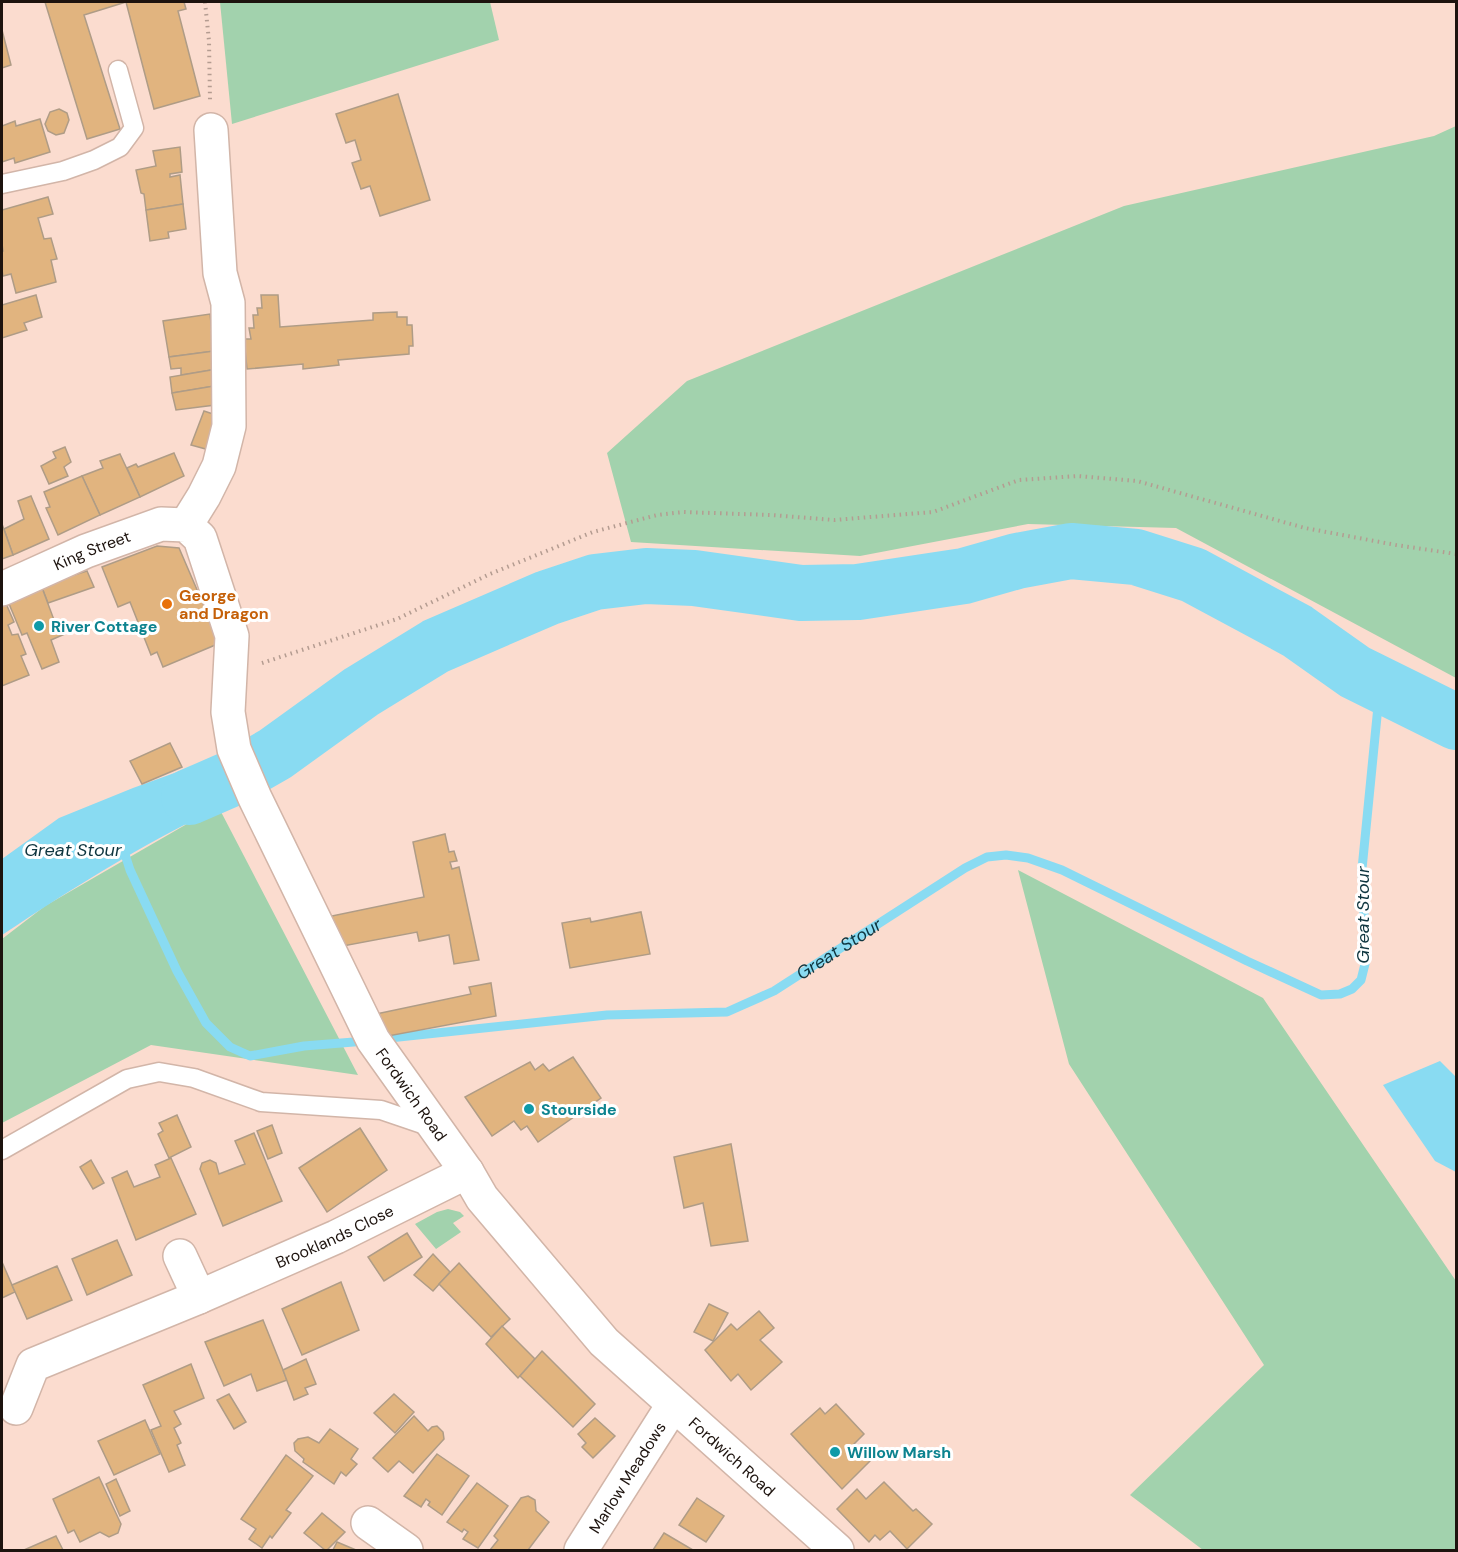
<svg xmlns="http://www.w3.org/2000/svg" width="1458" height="1552" viewBox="0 0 1458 1552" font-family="'DM Sans',sans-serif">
<rect width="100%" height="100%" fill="#fbdccf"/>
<!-- green -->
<g fill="#a2d2ad">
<path d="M220 2H490L499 40 232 124Z"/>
<path d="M1456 126V678L1176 528 1028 524 860 556 631 542 607 453 687 381 1124 206 1434 136Z"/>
<path d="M219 808 358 1075 151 1045 2 1123V939L45 906 199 817Z"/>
<path d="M1018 870 1263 998 1456 1281V1550H1203L1130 1495 1264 1365 1069 1064Z"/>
<path d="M448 1209 460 1212 464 1216 453 1223 461 1232 436 1249 415 1224 437 1212Z"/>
</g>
<!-- water -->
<g fill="#89dbf2">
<path d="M213 759 234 760 239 798C156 836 77 885 2 935V859L59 818 133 788Z"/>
<path d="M1440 1061 1456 1077V1172L1435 1161 1383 1085Z"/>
</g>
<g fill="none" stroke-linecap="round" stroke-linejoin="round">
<!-- stream -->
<g stroke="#89dbf2" stroke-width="9">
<path d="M123 848 130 870 177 971 206 1023 230 1047 250 1056 304 1046 366 1041"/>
<path id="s1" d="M380 1039 607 1015 727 1012 774 991 965 868 987 857 1006 855 1028 858 1062 870 1247 961 1321 995 1340 994 1352 989 1361 980 1366 960 1362 869 1380 686"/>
</g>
<!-- river -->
<path stroke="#89dbf2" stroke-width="56" d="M189 797 235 777 275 754 361 692 436 646 547 598 595 582 646 576 694 578 801 593 858 592 964 576 1017 561 1071 551 1136 557 1193 575 1297 631 1355 672 1456 722"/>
</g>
<!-- building -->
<g fill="#e1b47f" stroke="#af9c86" stroke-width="1.5">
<path d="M45 2H184L186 9 178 11 200 96 154 109 126 2 84 15 120 129 87 139Z"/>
<path d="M2 30 11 65 2 68Z"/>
<path d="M398 94 430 200 380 216 370 186 361 189 352 163 361 160 355 140 346 143 336 114Z"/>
<path d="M59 109 67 113 69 120 64 133 56 135 48 131 45 124 50 112Z"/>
<path d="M40 119 50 152 15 163 14 158 2 162V126L15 121 16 126Z"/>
<path d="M180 147 182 172 170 174V177L180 175 183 204 146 210 144 194 141 193 136 170 156 166 153 151Z"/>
<path d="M48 197 53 214 38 218 44 239 51 238 57 259 51 260 56 282 16 293 11 274 3 276 2 270V251H3L2 244V210Z"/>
<path d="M183 204 186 229 168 232 169 238 150 241 146 210Z"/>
<path d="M36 295 42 317 24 323 27 330 2 338V305Z"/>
<path d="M261 295H278L280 327 373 320V313L397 312V317H407V325H412L413 346H409V354L338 360 339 365 303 369V364L247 369 244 339H251L249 328H254L253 315H258L257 308H262Z"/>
<path d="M210 314 214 351 169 357 163 321Z"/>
<path d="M214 351 217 369 181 375V368L171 369 169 357Z"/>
<path d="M217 369 220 385 172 393 170 377Z"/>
<path d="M220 385 223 404 176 410 172 393Z"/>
<path d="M204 411 225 418 213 451 191 445Z"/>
<path d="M65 447 71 462 64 467 68 476 49 484 41 466 56 458 53 452Z"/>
<path d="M174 453 184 476 140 497 127 468 136 464 138 467Z"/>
<path d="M120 454 140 497 100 515 82 476 103 468 100 461Z"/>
<path d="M82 476 100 515 58 535 46 508 50 507 44 492Z"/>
<path d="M31 496 49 539 13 555 4 529 24 519 18 501Z"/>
<path d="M2 524 13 555 2 559Z"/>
<path d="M157 546 179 548 220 643 163 667 157 652 151 655 130 602 118 607 102 567Z"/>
<path d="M87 571 94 587 48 603 41 585Z"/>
<path d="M41 585 54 620 65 634 51 640 59 662 42 669 27 633 22 635 7 599Z"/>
<path d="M4 599 14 622 8 625 12 635 18 634 26 654 21 656 29 675 2 686V601Z"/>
<path d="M170 743 182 767 142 784 130 761Z"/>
<path d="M445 834 449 852 454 851 457 861 450 862 452 869 459 867 479 960 454 964 449 935 419 941 417 932 343 946 327 917 424 897 413 842Z"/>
<path d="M641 912 650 954 570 968 562 923 590 918 591 922Z"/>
<path d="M491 983 496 1016 388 1036 376 1014 471 994 469 987Z"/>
<path d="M573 1057 601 1098 538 1142 527 1126 521 1130 514 1121 492 1136 465 1097 530 1062 535 1070 543 1064 549 1071Z"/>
<path d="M177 1115 191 1147 169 1158 158 1134 163 1131 159 1123Z"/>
<path d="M272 1125 282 1153 268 1159 257 1131Z"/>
<path d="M360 1128 387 1170 327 1212 299 1168Z"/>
<path d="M254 1133 282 1201 223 1226 200 1169 202 1163 210 1160 216 1163 219 1174 245 1164 235 1141Z"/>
<path d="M731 1144 748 1241 711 1246 703 1203 684 1208 674 1157Z"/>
<path d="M171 1158 196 1214 136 1240 112 1178 127 1171 134 1187 160 1177 155 1165Z"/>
<path d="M91 1160 104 1183 93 1189 80 1167Z"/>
<path d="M407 1233 422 1257 384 1281 368 1257Z"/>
<path d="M117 1240 132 1275 87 1295 72 1259Z"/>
<path d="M433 1254 450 1272 433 1291 414 1275Z"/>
<path d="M2 1262 15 1292 2 1298Z"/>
<path d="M459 1263 510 1319 491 1337 439 1284Z"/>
<path d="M57 1266 72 1300 27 1319 12 1285Z"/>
<path d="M341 1282 359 1330 302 1355 282 1309Z"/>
<path d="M709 1304 728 1313 713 1341 694 1332Z"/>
<path d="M759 1311 774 1328 760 1340 782 1362 751 1390 738 1374 731 1381 705 1350 731 1324 737 1330Z"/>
<path d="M263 1320 287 1380 257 1391 251 1374 224 1386 205 1342Z"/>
<path d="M502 1326 535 1359 518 1378 486 1344Z"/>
<path d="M542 1351 595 1404 573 1427 520 1376Z"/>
<path d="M306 1359 316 1384 305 1388 308 1394 294 1400 283 1370Z"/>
<path d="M191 1364 204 1398 174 1411 181 1424 174 1428 181 1443 177 1445 185 1465 169 1472 151 1430 161 1426 143 1385Z"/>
<path d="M229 1394 246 1422 234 1429 217 1400Z"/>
<path d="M394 1394 414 1412 395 1433 374 1413Z"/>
<path d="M836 1404 864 1434 854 1444 870 1461 842 1489 791 1434 820 1408 825 1414Z"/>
<path d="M414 1416 428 1431 432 1427 437 1426 443 1432 444 1439 413 1473 399 1461 388 1472 373 1458Z"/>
<path d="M595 1418 615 1436 593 1458 582 1447 586 1443 578 1434Z"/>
<path d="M145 1420 160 1454 114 1475 98 1441Z"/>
<path d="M330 1429 358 1449 351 1459 357 1464 346 1476 341 1472 334 1484 303 1462 304 1459 295 1451 294 1443 298 1439 308 1437 319 1443Z"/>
<path d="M437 1454 469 1476 442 1515 428 1505 430 1502 426 1499 421 1507 404 1496Z"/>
<path d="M286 1455 313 1476 286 1510 291 1513 272 1538 270 1536 262 1548 249 1539 256 1529 241 1519Z"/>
<path d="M99 1477 121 1524 118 1533 109 1537 100 1532 80 1542 74 1530 68 1533 53 1499Z"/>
<path d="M116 1479 130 1511 120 1516 106 1484Z"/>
<path d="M884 1482 913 1511 916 1509 932 1524 907 1549 890 1531 880 1540 875 1535 869 1542 837 1509 857 1489 866 1499Z"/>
<path d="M477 1483 508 1506 478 1548 463 1539 468 1532 464 1529 462 1532 447 1522Z"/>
<path d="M528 1496 535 1500 536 1511 549 1522 528 1550H490L498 1540 494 1536 521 1498Z"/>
<path d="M697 1498 724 1516 706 1542 679 1525Z"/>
<path d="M322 1513 345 1532 327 1550H325L304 1533Z"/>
<path d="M664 1533 693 1550H653Z"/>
<path d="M56 1536 63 1550H24Z"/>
<path d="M337 1542 356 1550H333Z"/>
</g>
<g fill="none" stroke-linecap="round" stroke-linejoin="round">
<!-- lane casing -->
<g stroke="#d2b5a8" stroke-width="21">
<g id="lane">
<path d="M2 184 63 171 94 160 120 147 134 128 118 70"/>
<path d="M2 1150 127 1079 159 1072 194 1078 261 1102 381 1110 431 1127"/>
</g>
</g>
<!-- street casing -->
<g stroke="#d2b5a8" stroke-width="36">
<g id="street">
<path d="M186 525 204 496 219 466 229 426 228 303 220 273 211 130"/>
<path d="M180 1256 199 1297"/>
<path id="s2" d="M16 1408 33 1365 199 1297 336 1237 467 1172"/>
<path d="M368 1523 406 1550"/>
<path id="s3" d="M581 1550 673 1405"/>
</g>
</g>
<!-- secondary casing -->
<g stroke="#d2b5a8" stroke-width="36">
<g id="secondary">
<path id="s4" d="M2 589 86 551 161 524 186 525 200 538 232 636 228 712 234 749 255 798 373 1040 467 1172 482 1198 604 1342 837 1550"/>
</g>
</g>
<!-- path -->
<g stroke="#b49c91" stroke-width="4" stroke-dasharray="1.5 4.5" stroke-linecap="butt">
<path d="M205 2 209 41 210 100"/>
<path d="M262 663 397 619 490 574 593 532 657 515 683 512 771 515 834 520 933 512 1019 480 1078 476 1137 481 1305 528 1396 545 1456 554"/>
</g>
<!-- lane -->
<use href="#lane" stroke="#fff" stroke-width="18"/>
<!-- street -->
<use href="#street" stroke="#fff" stroke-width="33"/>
<!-- secondary -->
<use href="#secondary" stroke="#fff" stroke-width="33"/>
</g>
<!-- markers -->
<circle fill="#e8710a" stroke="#fff" stroke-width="2" cx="167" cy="604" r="6"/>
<g fill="#0f9aa8" stroke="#fff" stroke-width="2">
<circle cx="39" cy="626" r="6"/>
<circle cx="529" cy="1109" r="6"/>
<circle cx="835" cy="1452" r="6"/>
</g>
<g text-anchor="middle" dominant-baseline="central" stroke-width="6" stroke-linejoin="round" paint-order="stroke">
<!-- street labels -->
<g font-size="16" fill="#1d130e" stroke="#fff">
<text stroke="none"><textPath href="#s4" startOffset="98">King Street</textPath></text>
<text stroke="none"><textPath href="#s4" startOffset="822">Fordwich Road</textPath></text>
<text stroke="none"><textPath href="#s2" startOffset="374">Brooklands Close</textPath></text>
<text stroke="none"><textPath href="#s4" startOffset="1308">Fordwich Road</textPath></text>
<text stroke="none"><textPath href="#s3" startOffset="86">Marlow Meadows</textPath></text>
</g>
<!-- food labels -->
<g font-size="16" font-weight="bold" fill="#c56008" stroke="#fff" text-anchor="start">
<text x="179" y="595">George<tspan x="179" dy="18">and Dragon</tspan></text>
</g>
<!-- culture labels -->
<g font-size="16" font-weight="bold" fill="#0d838f" stroke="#fff" text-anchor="start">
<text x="51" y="626">River Cottage</text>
<text x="541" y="1109">Stourside</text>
<text x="847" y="1452">Willow Marsh</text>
</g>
<!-- water labels -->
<g font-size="18" font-style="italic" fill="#0e353f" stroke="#fff">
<text x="73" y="850">Great Stour</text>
<text transform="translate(1363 915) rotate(-90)">Great Stour</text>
<text stroke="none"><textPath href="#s1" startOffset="477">Great Stour</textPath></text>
</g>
</g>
<!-- border -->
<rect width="1458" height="1552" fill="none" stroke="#1d130e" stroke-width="6"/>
</svg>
